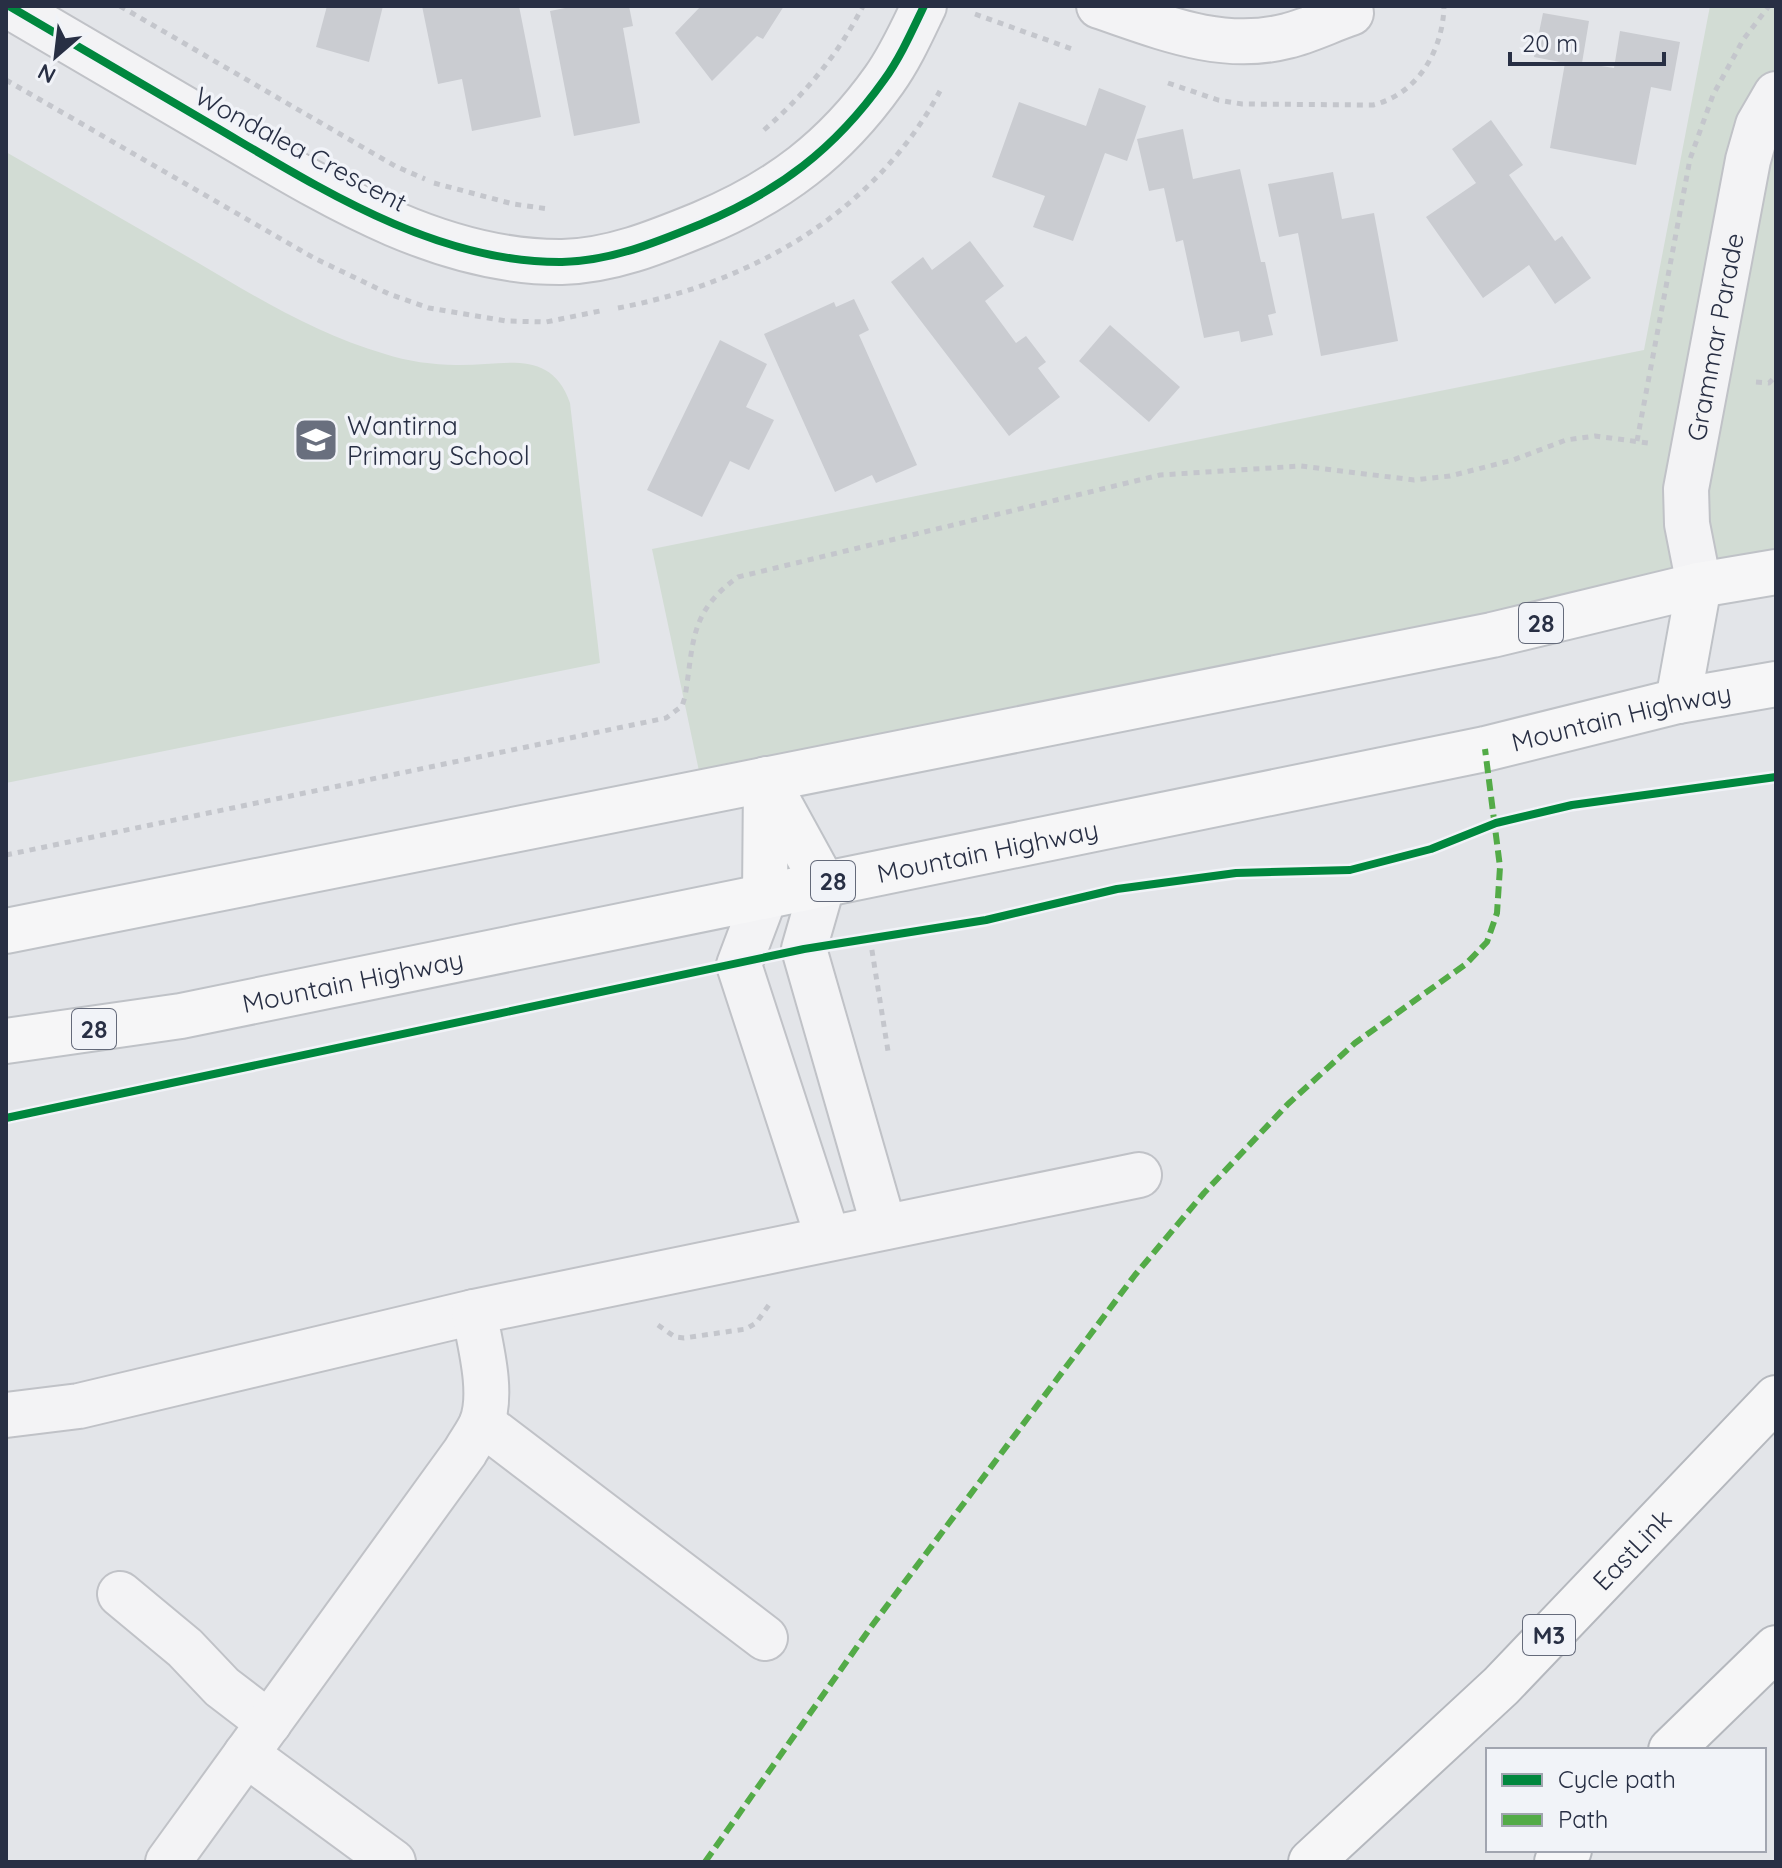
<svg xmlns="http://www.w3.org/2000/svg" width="1782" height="1868" viewBox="0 0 1782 1868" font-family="Quicksand,sans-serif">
<rect width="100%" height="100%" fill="#e3e5e9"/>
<!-- green -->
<g fill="#d2dcd4">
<path d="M1710 6H1776V572L703 790 652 549 1644 350Z"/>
<path d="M6 152C69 188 132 225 195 261 256 297 316 334 385 354 406 361 434 365 456 365 503 366 551 347 570 403L600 663 6 783Z"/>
</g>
<!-- building -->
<g fill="#caccd1">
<path d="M327 6H383L369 62 316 47Z"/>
<path d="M422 6H519L541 117 472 131 462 79 438 84Z"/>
<path d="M575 6H629L633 26 623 28 640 123 574 136 550 11Z"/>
<path d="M701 6H784L763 39 757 36 712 81 675 33Z"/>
<path d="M1543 13 1589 21 1582 63 1614 68 1620 31 1680 42 1671 91 1651 87 1636 165 1550 148 1565 63 1534 57Z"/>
<path d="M1099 88 1146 106 1127 161 1105 153 1073 241 1033 227 1045 196 992 177 1019 102 1086 126Z"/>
<path d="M1491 120 1523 165 1509 175 1555 241 1562 236 1591 278 1555 304 1529 265 1483 298 1426 217 1476 183 1452 149Z"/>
<path d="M1183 129 1193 179 1240 169 1261 262H1265L1276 313 1268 315 1273 335 1241 342 1239 331 1204 338 1183 240 1176 242 1164 188 1149 191 1137 139Z"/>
<path d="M1333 172 1342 219 1374 213 1398 341 1321 356 1298 233 1279 237 1268 184Z"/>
<path d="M970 241 1004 286 985 301 1016 343 1026 336 1046 362 1038 368 1060 397 1009 436 891 282 923 257 932 270Z"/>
<path d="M854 299 869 330 859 335 917 465 876 483 872 475 835 492 764 334 834 302 836 307Z"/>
<path d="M1110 325 1180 387 1149 422 1079 361Z"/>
<path d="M720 340 767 364 746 407 774 420 749 470 730 461 702 517 647 490Z"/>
</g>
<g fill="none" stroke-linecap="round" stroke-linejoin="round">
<!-- minor casing -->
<g stroke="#c0c2c7" stroke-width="48">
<g id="minor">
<path d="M9 6C76 46 144 85 212 125 318 187 434 263 562 262 611 261 657 242 701 224 778 192 835 149 884 80 900 58 912 31 924 6"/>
<path d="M1099 6C1159 26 1221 53 1287 36 1308 31 1330 20 1351 13"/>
<path id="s1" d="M1699 585 1687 524 1686 489 1748 160 1758 125 1776 94"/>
<path d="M823 883 804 949 884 1227"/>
<path d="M765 896 739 965 828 1238"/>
<path d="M6 1415 79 1406 474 1312"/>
<path d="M482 1423 765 1638"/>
<path d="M120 1594 185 1648 222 1687 269 1723"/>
<path d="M246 1754 393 1862"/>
<path d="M168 1862 465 1452C470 1443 477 1434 481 1425 494 1394 480 1344 474 1312L1139 1175"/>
</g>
</g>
<!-- major casing -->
<g stroke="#bfc2c7" stroke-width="48">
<g id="major">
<path d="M1678 701 1699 585"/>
<path d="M766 779 823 883"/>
<path d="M765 896 766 781"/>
<path d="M6 931 1492 635 1699 585 1776 572"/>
<path id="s2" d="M6 1041 181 1016 1485 749 1678 701 1776 684"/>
</g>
</g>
<!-- highway casing -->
<g stroke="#b5b8be" stroke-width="48">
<g id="highway">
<path d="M1671 1750 1776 1648"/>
<path id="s3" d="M1311 1862 1501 1686 1776 1398"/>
<path d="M1557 1862 1569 1850"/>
</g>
</g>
<!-- path -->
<g stroke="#c4c6cc" stroke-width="5" stroke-dasharray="6 6" stroke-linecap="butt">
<path d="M120 6 395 166 425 179"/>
<path d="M975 14 1072 49"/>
<path d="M6 80 314 258 389 294 429 308 506 321 546 322 600 311"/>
<path d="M1168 83 1218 100 1242 104 1373 105C1418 94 1443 50 1444 6"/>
<path d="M764 130C805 94 838 55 863 6"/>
<path d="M434 183 513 204 549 209"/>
<path d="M618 308C751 283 875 213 940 91"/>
<path d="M1756 382 1769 383 1776 376"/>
<path d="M1637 441 1690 159 1713 95 1743 40 1769 6"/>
<path d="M6 855 666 718 682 706 685 697C694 642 689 612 738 577L1160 475 1301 466 1414 480 1450 476 1513 460 1566 440 1595 436 1648 443"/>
<path d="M870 938 888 1051"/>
<path d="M658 1325 675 1337 684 1338 746 1329 756 1323 771 1302"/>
</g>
<!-- minor -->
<use href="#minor" stroke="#f3f3f5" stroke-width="44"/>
<!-- major -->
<use href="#major" stroke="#f6f6f7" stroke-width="44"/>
<!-- highway -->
<use href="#highway" stroke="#f6f6f7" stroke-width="44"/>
<!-- quiet -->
<path stroke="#53ab47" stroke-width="6" stroke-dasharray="12 6" stroke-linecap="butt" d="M705 1862 871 1627 1135 1275 1204 1193 1288 1104 1355 1043 1466 964 1487 942 1497 913 1500 867 1485 749"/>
<!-- cycleway casing -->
<g stroke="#f1f3f8" stroke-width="13">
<g id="cycleway">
<path d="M9 6C76 46 144 85 212 125 318 187 434 263 562 262 611 261 657 242 701 224 778 192 835 149 884 80 900 58 912 31 924 6"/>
<path d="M6 1118 804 949 986 920 1117 889 1236 873 1350 870 1431 849 1496 823 1572 805 1776 777"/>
</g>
</g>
<!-- cycleway -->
<use href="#cycleway" stroke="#00873e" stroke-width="8"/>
</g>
<!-- icons -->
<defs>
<g id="school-square" transform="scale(2.3)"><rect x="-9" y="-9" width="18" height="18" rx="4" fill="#696f7e" stroke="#f1f3f8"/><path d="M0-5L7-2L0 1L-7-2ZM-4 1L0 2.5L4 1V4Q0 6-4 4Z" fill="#fff"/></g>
</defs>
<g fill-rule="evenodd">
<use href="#school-square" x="316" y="440"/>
</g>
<g text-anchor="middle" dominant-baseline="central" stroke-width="7" stroke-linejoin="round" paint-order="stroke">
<!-- shield labels -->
<g fill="#f1f3f8" stroke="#646a7a" stroke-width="2">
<rect x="1519" y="603" width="44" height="40" rx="6"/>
<rect x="811" y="861" width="44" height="40" rx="6"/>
<rect x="72" y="1009" width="44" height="40" rx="6"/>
<rect x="1523" y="1615" width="52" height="40" rx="6"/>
</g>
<g font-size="24" font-weight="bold" fill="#282f44">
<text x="1541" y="623">28</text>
<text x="833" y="881">28</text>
<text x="94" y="1029">28</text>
<text x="1549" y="1635">M3</text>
</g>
<!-- street labels -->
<g font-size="26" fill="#282f44" stroke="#f1f3f8">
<text transform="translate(301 149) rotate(28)">Wondalea Crescent</text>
<text stroke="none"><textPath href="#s1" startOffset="252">Grammar Parade</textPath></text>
<text stroke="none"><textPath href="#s2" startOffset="1648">Mountain Highway</textPath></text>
<text stroke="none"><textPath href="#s2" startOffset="1000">Mountain Highway</textPath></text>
<text stroke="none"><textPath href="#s2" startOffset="352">Mountain Highway</textPath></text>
<text stroke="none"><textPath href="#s3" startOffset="448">EastLink</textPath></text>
</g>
<!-- poi labels -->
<g font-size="26" fill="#282f44" stroke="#f1f3f8" text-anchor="start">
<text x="347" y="425">Wantirna<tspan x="347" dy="30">Primary School</tspan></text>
</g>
</g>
<!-- border -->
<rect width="1782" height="1868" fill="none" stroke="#282f44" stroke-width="16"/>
<!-- legend -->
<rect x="1486" y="1748" width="280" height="104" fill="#f1f3f8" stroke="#a1a5b0" stroke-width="2"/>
<rect x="1502" y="1774" width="40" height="12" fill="#00873e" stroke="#a1a5b0" stroke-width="2"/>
<text x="1558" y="1788" font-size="24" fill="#282f44">Cycle path</text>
<rect x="1502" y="1814" width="40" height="12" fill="#53ab47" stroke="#a1a5b0" stroke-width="2"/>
<text x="1558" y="1828" font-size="24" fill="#282f44">Path</text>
<!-- north arrow -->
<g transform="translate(56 56) rotate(208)" stroke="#f1f3f8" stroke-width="6" paint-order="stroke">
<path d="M0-6L14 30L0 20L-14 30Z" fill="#282f44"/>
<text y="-12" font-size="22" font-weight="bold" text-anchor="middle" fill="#282f44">N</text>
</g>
<!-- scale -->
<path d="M1510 52v12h154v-12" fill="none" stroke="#282f44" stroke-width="4"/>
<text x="1522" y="52" font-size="24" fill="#282f44" stroke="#f1f3f8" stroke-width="6" paint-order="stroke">20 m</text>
</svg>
